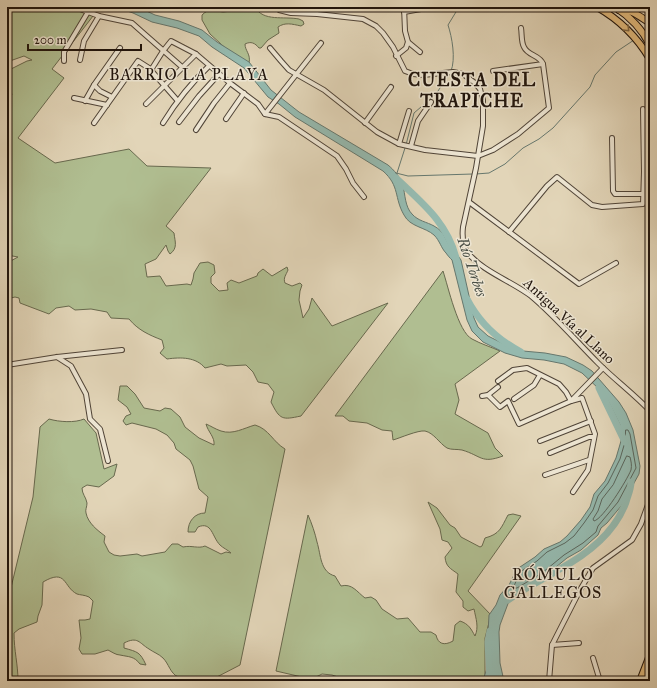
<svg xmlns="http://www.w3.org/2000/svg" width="657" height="688" viewBox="0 0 657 688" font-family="'IM FELL Great Primer',serif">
<rect width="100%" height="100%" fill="#e2d5b8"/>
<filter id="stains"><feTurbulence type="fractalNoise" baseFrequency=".005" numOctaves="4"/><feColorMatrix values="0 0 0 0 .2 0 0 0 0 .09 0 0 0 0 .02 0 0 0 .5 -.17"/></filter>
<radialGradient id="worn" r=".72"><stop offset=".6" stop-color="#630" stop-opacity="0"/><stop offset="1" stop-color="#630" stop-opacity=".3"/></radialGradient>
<!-- green -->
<g fill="#b0be91" stroke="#68694e">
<path d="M7 7H100L52 69 64 78 18 138 55 163 129 149 147 166 211 168 166 226 174 233C175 242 178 248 170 254L168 251 166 245 156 259 145 264 147 277 160 276 166 286 187 284 191 285 193 279 194 273 200 263 208 262 214 265 215 273 211 277V283L219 291 228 290 227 283 231 280 239 283 257 276 258 273 263 269 272 276 287 267 288 270C286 275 283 278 285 283L292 286 300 283 302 285 300 291 299 300 303 318 309 309 312 298 332 326 388 303 301 416C282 420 280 420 271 402L274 392 268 384 258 382 253 372 246 365 227 366 221 364 205 368C196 357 181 357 167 359L160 353 164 348 162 340C149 335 138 330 129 319L111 318 107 312 91 309 75 310 69 306 56 308 49 314 20 303 19 298 15 297 11 298 7 296V263L18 257 7 255V105L12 94 7 88V71L27 61 32 60 24 56 7 62Z"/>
<path d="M239 7H255C263 22 284 16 299 19L303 21 304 24 301 26C292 24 285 22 278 27L279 33 268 40 261 48H259C255 43 251 41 245 44 245 51 251 54 249 63L233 55 210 34 202 20V15C210 7 214 11 223 12 229 12 234 9 239 7Z"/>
<path d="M443 271C448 286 458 332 472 339 481 344 491 347 500 351L455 384 459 400 455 414 488 433 495 448 503 456C481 464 482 456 462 450 457 449 451 450 447 448 439 443 434 433 425 431 418 430 400 438 393 440L392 431 382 430 367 423 349 421 343 416H335Z"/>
<path d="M120 386H127L135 394 144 408 160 411 165 408 171 409 180 417 185 427 199 438 214 445C215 437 208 432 206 424 211 426 215 429 221 431 233 435 244 428 255 425 269 429 273 442 285 449L240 665 213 679 212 681C201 681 188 683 178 677 170 673 169 664 163 658 159 654 153 652 149 649 139 643 138 636 124 643V648C138 652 140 652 146 665L140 664C134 656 129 657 120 655 116 655 112 652 108 650L95 654H82L79 649 81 638 79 620H85L90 619 93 601 89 597C85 595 80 595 77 594 63 587 67 568 43 582L42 605 38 616 37 622 19 629 14 633C14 651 18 664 18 681H9L7 675V604L33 497 40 427 49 419C59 422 75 423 84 419L96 433 104 469 117 464 114 476 99 487 87 485 82 488C82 494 86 497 87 503 87 507 85 510 86 513 88 523 97 530 105 536L104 542 109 552 114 555 120 556 137 554 142 556 165 552 172 544H178L183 547C192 545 198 549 205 546L221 554 226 552 231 553C228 550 223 548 220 545 212 537 212 521 198 527L195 532H188C188 521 195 513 205 513L208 497 199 489 193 466 190 460 176 449 174 443 167 435 156 429 132 423 126 425 123 421 126 416 131 414 127 407 118 400Z"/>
<path d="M428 502 437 508 450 525 455 528 461 537 480 547 482 546 485 538C500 534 501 528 508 515L513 514 521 516 468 591 491 615 485 638V681H350L332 675 322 674 314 678H306L276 671 308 515C312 524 315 533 317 542 321 555 320 572 335 576L341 586C352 583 357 592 365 598L371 597 376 600 382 609 397 619 408 618 420 632H431L436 635C438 644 444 646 453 641L455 625 460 621C469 624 471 629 475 636 479 627 476 619 474 609L468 611 463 607V601L456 592 458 574C450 568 446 567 445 557L452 548 448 542 442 540 440 529Z"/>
</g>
<!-- water -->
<path fill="#95b9ae" stroke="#66776d" d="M116 7H138L155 15 179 21 202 30 217 42 249 62 271 90 299 112 388 165C394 170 400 177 403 185 405 194 405 207 412 214 418 221 427 222 434 226 445 232 445 239 451 248 454 252 458 255 461 260L474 318 478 327 488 336 508 346 523 351 545 353 566 357 583 365 592 371 619 402 626 413 633 430 640 466 639 474 622 505 607 523 601 528 598 535 581 550 567 558 545 576 525 587 509 601 500 625 499 632 500 663 504 681H484V677L489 663 487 651 489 615 496 605 500 595 509 585 517 569 535 557 544 549 560 542 567 536 581 520 590 507 594 494 605 481 616 458 621 441V437L620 425 608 401 599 389 582 373 564 364 544 360 522 358 505 353 483 342 472 331 467 320 452 260C450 258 448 256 446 253 441 248 440 241 434 235 425 227 410 227 404 215 394 198 400 186 383 171L295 117 279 104 268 97 244 68 212 47 199 36 177 28 152 22 133 13Z"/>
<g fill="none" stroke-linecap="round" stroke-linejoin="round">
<!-- shore -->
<g stroke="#5a665d" stroke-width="1">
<path d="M626 430H628L630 434 636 468 618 502 598 526 596 532 583 543 564 555 542 573 517 588H514V586L520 572 537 561 547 552 565 543 574 536 584 523 593 510 598 496 608 483 620 459 625 442Z"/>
<path d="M627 456 630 457C631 461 632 465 631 470 627 480 603 519 594 521L593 519 598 511 602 499 613 485Z"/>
</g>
<!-- stream -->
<g stroke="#66776d" stroke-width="1">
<path d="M645 33 650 30"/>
<path d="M451 71C456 59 452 37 448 25L459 7"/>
<path d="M406 145 414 113 436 94 450 73"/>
<path d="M396 173 408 176 473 174"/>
<path d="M397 173 405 148"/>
<path d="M476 174 489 173 505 164 523 148 539 139 553 128 590 87 595 75 616 52 634 40"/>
</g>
<!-- river -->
<g stroke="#95b9ae" stroke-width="7">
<path d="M396 178C422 203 447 222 456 258"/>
<path d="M467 299C479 322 498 340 521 352"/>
<path d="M599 388 625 442"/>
<path d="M508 600C524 588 542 580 558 570 586 555 615 533 626 502 628 495 631 489 631 482"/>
<path d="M490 631 488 642 490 681"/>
</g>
<!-- minor casing -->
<g stroke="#504437" stroke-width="6">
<g id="minor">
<path d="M276 7 279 10 291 13 317 14 363 19 376 26 383 33 393 47 405 71 413 74 423 75 453 72 463 74 475 83 480 89 483 100V126L476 168 463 227C462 236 462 245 468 253 482 271 513 282 531 296 555 316 576 341 598 363 615 380 634 394 650 411"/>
<path d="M80 9 99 16 132 23 141 31 182 67"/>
<path d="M404 12 432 7"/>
<path d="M408 42 420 52"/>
<path d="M270 48 281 61 289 70 324 90 377 132 399 144 425 150 478 156 493 150 518 134 549 108 543 64C540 55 528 56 524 47 521 42 522 33 521 28"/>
<path d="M396 56 406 48 408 42 405 31 404 7"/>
<path d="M80 60 84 41 99 16"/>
<path d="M64 61V52L88 12"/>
<path d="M151 70 163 51 171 41 196 54 230 83 258 104 265 114 279 117 337 156 346 169 353 183 364 197"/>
<path d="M493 71 543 64"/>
<path d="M94 85 100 91 112 97"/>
<path d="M74 98 107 105"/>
<path d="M85 101 94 85 120 48"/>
<path d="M146 104 196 54"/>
<path d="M265 114 321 43"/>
<path d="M226 119 244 93"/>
<path d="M179 122 199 96 219 74"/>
<path d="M94 123 138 61 149 68 177 100"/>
<path d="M163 123C176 102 191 83 209 66"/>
<path d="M365 123 391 87"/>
<path d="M196 130 214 103 230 83"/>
<path d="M612 138 613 191 615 194H644"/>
<path d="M399 144 409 111"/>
<path d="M411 146 418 121 431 102"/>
<path d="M469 202 579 284 616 263"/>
<path d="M509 232 547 186 557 177 592 205 602 207 643 204 644 172 643 109"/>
<path d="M57 357 71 366 86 394 90 419 100 429 108 461"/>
<path d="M7 365 57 357 122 350"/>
<path d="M498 381 513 370 527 368 559 384 566 392 571 401 603 368"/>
<path d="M488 395 500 407 508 401 519 424 571 401 582 398 595 434 588 470 573 492"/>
<path d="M482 396 488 395 498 387"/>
<path d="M514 399 534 385 540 375"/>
<path d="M540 441 591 421"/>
<path d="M550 453 589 437H594"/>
<path d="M545 475 589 460"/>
<path d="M552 645 579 643"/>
<path d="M593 658 600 681"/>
<path d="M549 681 552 645 580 590 593 568 632 540 641 524 650 499"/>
</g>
</g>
<!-- highway casing -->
<g stroke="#20140c" stroke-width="8">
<g id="highway">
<path d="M597 7C620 20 637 37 650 59"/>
<path d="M615 7C629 16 642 29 650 45"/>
<path d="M619 10C632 9 640 17 650 23"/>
<path d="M640 681 650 655"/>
</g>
</g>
<!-- minor -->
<use href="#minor" stroke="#ece4d1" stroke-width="4"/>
<!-- highway -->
<use href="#highway" stroke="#e1ba7c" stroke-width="6"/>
</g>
<!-- one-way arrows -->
<defs><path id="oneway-chevron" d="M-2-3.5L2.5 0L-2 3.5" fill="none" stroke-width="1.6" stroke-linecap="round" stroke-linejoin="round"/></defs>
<use stroke="#806744" href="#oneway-chevron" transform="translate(627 29) rotate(46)"/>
<g text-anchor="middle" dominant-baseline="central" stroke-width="3" stroke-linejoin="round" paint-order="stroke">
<!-- street labels -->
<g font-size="14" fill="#20140c" stroke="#ece4d1">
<text transform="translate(569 321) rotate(43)">Antigua Vía al Llano</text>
</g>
<!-- water labels -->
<g font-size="15" font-style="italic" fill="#494e45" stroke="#ece4d1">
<text transform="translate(472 267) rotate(71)">Río Torbes</text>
</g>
<!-- quarter labels -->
<g font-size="16" letter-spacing="1" fill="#20140c" stroke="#ece4d1">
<text x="189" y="74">BARRIO LA PLAYA</text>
<text x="553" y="574">RÓMULO<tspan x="553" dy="18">GALLEGOS</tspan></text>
</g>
<!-- district labels -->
<g font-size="18" font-weight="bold" letter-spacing="1" fill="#20140c" stroke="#ece4d1">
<text x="472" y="80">CUESTA DEL<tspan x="472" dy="21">TRAPICHE</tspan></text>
</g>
</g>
<!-- margin -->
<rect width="657" height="688" fill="none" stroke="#e2d5b8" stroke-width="24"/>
<rect x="8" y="8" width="641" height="672" fill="none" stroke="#20140c" stroke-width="2"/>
<rect x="12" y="12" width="633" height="664" fill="none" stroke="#20140c"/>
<!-- scale -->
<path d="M28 44v6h113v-6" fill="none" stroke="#20140c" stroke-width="2"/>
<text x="34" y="44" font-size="12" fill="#20140c" stroke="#ece4d1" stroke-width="3" paint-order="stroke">200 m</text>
<rect width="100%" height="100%" filter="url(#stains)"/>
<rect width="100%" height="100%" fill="url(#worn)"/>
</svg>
